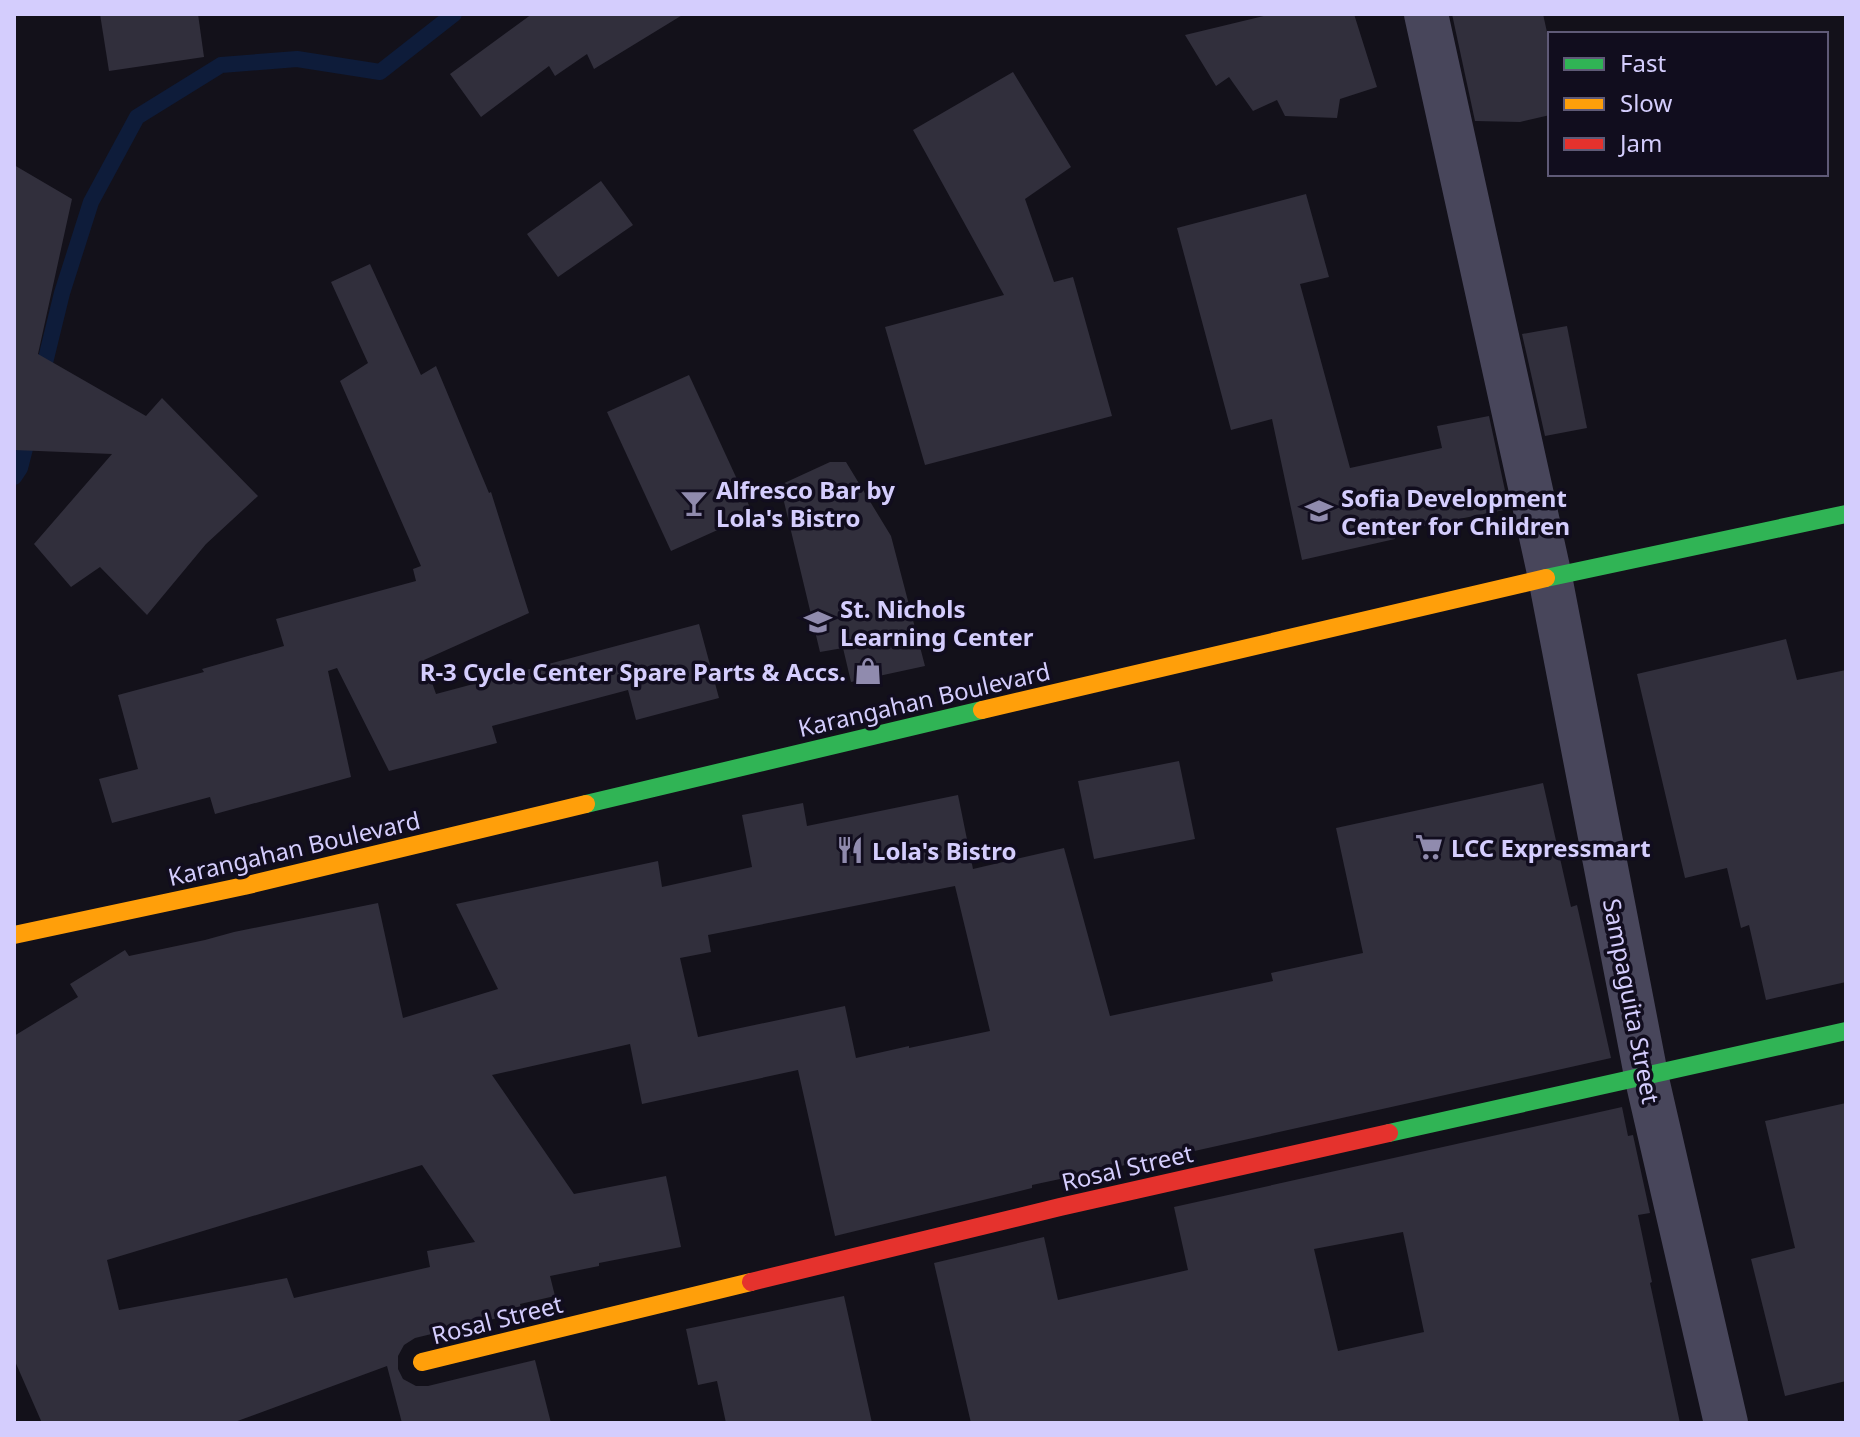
<svg xmlns="http://www.w3.org/2000/svg" width="1860" height="1437" viewBox="0 0 1860 1437" font-family="'Noto Sans',sans-serif">
<rect width="100%" height="100%" fill="#13111a"/>
<g fill="none" stroke-linecap="round" stroke-linejoin="round">
<!-- stream -->
<g stroke="#0e1c3a" stroke-width="16">
<path d="M41 379 62 293 91 202 137 117 221 65 297 59 380 72 454 14"/>
<path d="M14 477 20 468 30 429"/>
</g>
</g>
<!-- building -->
<g fill="#312f3c" fill-rule="evenodd">
<path d="M100 14H198L204 57 109 71Z"/>
<path d="M532 14H684L594 69 587 54 555 76 549 66 481 117 450 74Z"/>
<path d="M1272 14H1354L1377 87 1340 99 1337 118 1285 116 1277 100 1253 111 1229 77 1216 86 1185 35Z"/>
<path d="M1452 14H1543L1550 46V115L1520 122 1475 121Z"/>
<path d="M1013 72 1071 167 1025 199 1054 282 1073 277 1112 416 925 465 885 327 1004 295 913 130Z"/>
<path d="M14 165 72 199 38 354 146 416 162 398 258 496 206 544 147 615 100 567 71 587 34 544 112 454 14 450Z"/>
<path d="M601 181 633 225 558 277 527 234Z"/>
<path d="M1306 194 1329 277 1300 284 1350 468 1442 448 1437 426 1489 416 1509 509 1394 532 1395 539 1302 560 1272 419 1231 430 1177 228Z"/>
<path d="M370 264 421 375 436 366 489 493 491 492 529 613 424 660 436 694 699 624 719 698 636 720 628 690 492 726 497 743 389 771 337 668 328 671 351 777 215 814 210 797 112 823 99 779 138 769 118 695 204 672 202 669 284 646 276 619 416 581 413 569 421 566 340 381 368 363 331 282Z"/>
<path d="M1567 326 1587 428 1545 436 1522 334Z"/>
<path d="M689 375 753 514 671 551 607 412Z"/>
<path d="M830 462H846L891 536 925 666 851 682 843 648 820 652 780 485Z"/>
<path d="M1786 639 1797 680 1846 670V982L1766 1000 1749 925 1741 928 1727 868 1685 878 1637 674Z"/>
<path d="M1179 761 1195 839 1094 859 1078 781Z"/>
<path d="M1543 783 1571 907 1577 905 1611 1058 1163 1158V1157L1032 1185V1188L835 1236 798 1070 642 1104 630 1044 492 1075 574 1194 666 1176 681 1247 599 1263V1266L550 1276 555 1296 520 1304 522 1312 415 1338 404 1345 398 1356V1369L403 1379 416 1386H428L535 1360 551 1423H402L387 1366 232 1423H42L14 1359V1036L78 997 70 984 125 950 129 956 205 940 234 932 378 903 403 1018 498 989 456 904 658 861 662 887 752 867 742 815 803 803 807 826 958 795 973 869 1064 848 1110 1016 1273 981 1271 973 1363 953 1336 828ZM955 886 990 1031 909 1048V1046L856 1058 845 1006 698 1037 680 958 711 952 708 935ZM422 1165 475 1242 427 1251 430 1267 294 1298 287 1278 119 1310 107 1260Z"/>
<path d="M1846 1103V1381L1785 1396 1751 1259 1795 1248 1765 1121Z"/>
<path d="M1622 1107 1628 1136 1633 1135 1650 1213 1638 1215 1652 1282 1650 1283 1680 1423H971L934 1263 1044 1237 1058 1300 1188 1270 1174 1207ZM1403 1232 1424 1332 1338 1351 1314 1249Z"/>
<path d="M844 1296 872 1423H726L717 1381 698 1385 686 1329Z"/>
</g>
<g fill="none" stroke-linecap="round" stroke-linejoin="round">
<!-- street -->
<path stroke="#48465b" stroke-width="44" d="M1426 14 1550 577 1646 1075 1726 1423"/>
<!-- fast -->
<g stroke="#30b455" stroke-width="18">
<path d="M1546 578 1846 514"/>
<path d="M586 804 982 710"/>
<path d="M1389 1133 1846 1031"/>
</g>
<!-- slow -->
<g stroke="#ff9f0a" stroke-width="18">
<path d="M982 710 1546 578"/>
<path d="M14 935 244 886 586 804"/>
<path d="M422 1362 751 1282"/>
</g>
<!-- jam -->
<path stroke="#e5322d" stroke-width="18" d="M751 1282 1060 1207 1389 1133"/>
</g>
<!-- icons -->
<defs>
<g id="bar-bare" transform="scale(2.16)"><path d="M-6-5H6L.8 .8V4.5H3.5V6h-7V4.5H-.8V.8Z" fill="#908bae" stroke="#110d1e" stroke-width="2.5" paint-order="stroke"/></g>
<g id="school-bare" transform="scale(2.16)"><path d="M0-5L7-2L0 1L-7-2ZM-4 1L0 2.5L4 1V4Q0 6-4 4Z" fill="#908bae" stroke="#110d1e" stroke-width="2.5" paint-order="stroke"/></g>
<g id="shop-bare" transform="scale(2.16)"><path d="M-5-2.5h2.3a2.7 3.5 0 0 1 5.4 0H5L5.5 6h-11ZM-1.5-2.5h3a1.5 2.3 0 0 0-3 0Z" fill="#908bae" stroke="#110d1e" stroke-width="2.5" paint-order="stroke"/></g>
<g id="supermarket-bare" transform="scale(2.16)"><path d="M-6-5.5h2.5l.6 2H6L4.5 2H-2.5L-4.4-4H-6ZM-1.5 3.2a1.3 1.3 0 1 0 .1 0ZM3 3.2a1.3 1.3 0 1 0 .1 0Z" fill="#908bae" stroke="#110d1e" stroke-width="2.5" paint-order="stroke"/></g>
<g id="restaurant-bare" transform="scale(2.16)"><path d="M-5-6h1v4h1v-4h1v4h1v-4h1v5L-1.5 .5V6h-2V.5L-5-1ZM5-6V6H3V1.5H1.5Q1.5-4 5-6Z" fill="#908bae" stroke="#110d1e" stroke-width="2.5" paint-order="stroke"/></g>
</defs>
<g fill-rule="evenodd">
<use href="#bar-bare" x="694" y="503"/>
<use href="#school-bare" x="1319" y="511"/>
<use href="#school-bare" x="818" y="622"/>
<use href="#shop-bare" x="868" y="671"/>
<use href="#supermarket-bare" x="1429" y="847"/>
<use href="#restaurant-bare" x="850" y="850"/>
</g>
<g text-anchor="middle" dominant-baseline="central" stroke-width="7" stroke-linejoin="round" paint-order="stroke">
<!-- poi labels -->
<g font-size="24" font-weight="bold" fill="#d4cdfd" stroke="#110d1e" text-anchor="start">
<text x="716" y="489">Alfresco Bar by<tspan x="716" dy="28">Lola's Bistro</tspan></text>
<text x="1341" y="497">Sofia Development<tspan x="1341" dy="28">Center for Children</tspan></text>
<text x="840" y="608">St. Nichols<tspan x="840" dy="28">Learning Center</tspan></text>
<text x="846" y="671" text-anchor="end">R-3 Cycle Center Spare Parts &amp; Accs.</text>
<text x="1451" y="847">LCC Expressmart</text>
<text x="872" y="850">Lola's Bistro</text>
</g>
<!-- street labels -->
<g font-size="24" fill="#d4cdfd" stroke="#110d1e">
<text transform="translate(924 699) rotate(-13)">Karangahan Boulevard</text>
<text transform="translate(294 848) rotate(-13)">Karangahan Boulevard</text>
<text transform="translate(1632 1001) rotate(79)">Sampaguita Street</text>
<text transform="translate(1127 1167) rotate(-13)">Rosal Street</text>
<text transform="translate(497 1319) rotate(-14)">Rosal Street</text>
</g>
</g>
<!-- border -->
<rect width="1860" height="1437" fill="none" stroke="#d4cdfd" stroke-width="32"/>
<!-- legend -->
<rect x="1548" y="32" width="280" height="144" fill="#110d1e" stroke="#5f5a77" stroke-width="2"/>
<rect x="1564" y="58" width="40" height="12" fill="#30b455" stroke="#5f5a77" stroke-width="2"/>
<text x="1620" y="72" font-size="24" fill="#d4cdfd">Fast</text>
<rect x="1564" y="98" width="40" height="12" fill="#ff9f0a" stroke="#5f5a77" stroke-width="2"/>
<text x="1620" y="112" font-size="24" fill="#d4cdfd">Slow</text>
<rect x="1564" y="138" width="40" height="12" fill="#e5322d" stroke="#5f5a77" stroke-width="2"/>
<text x="1620" y="152" font-size="24" fill="#d4cdfd">Jam</text>
</svg>
